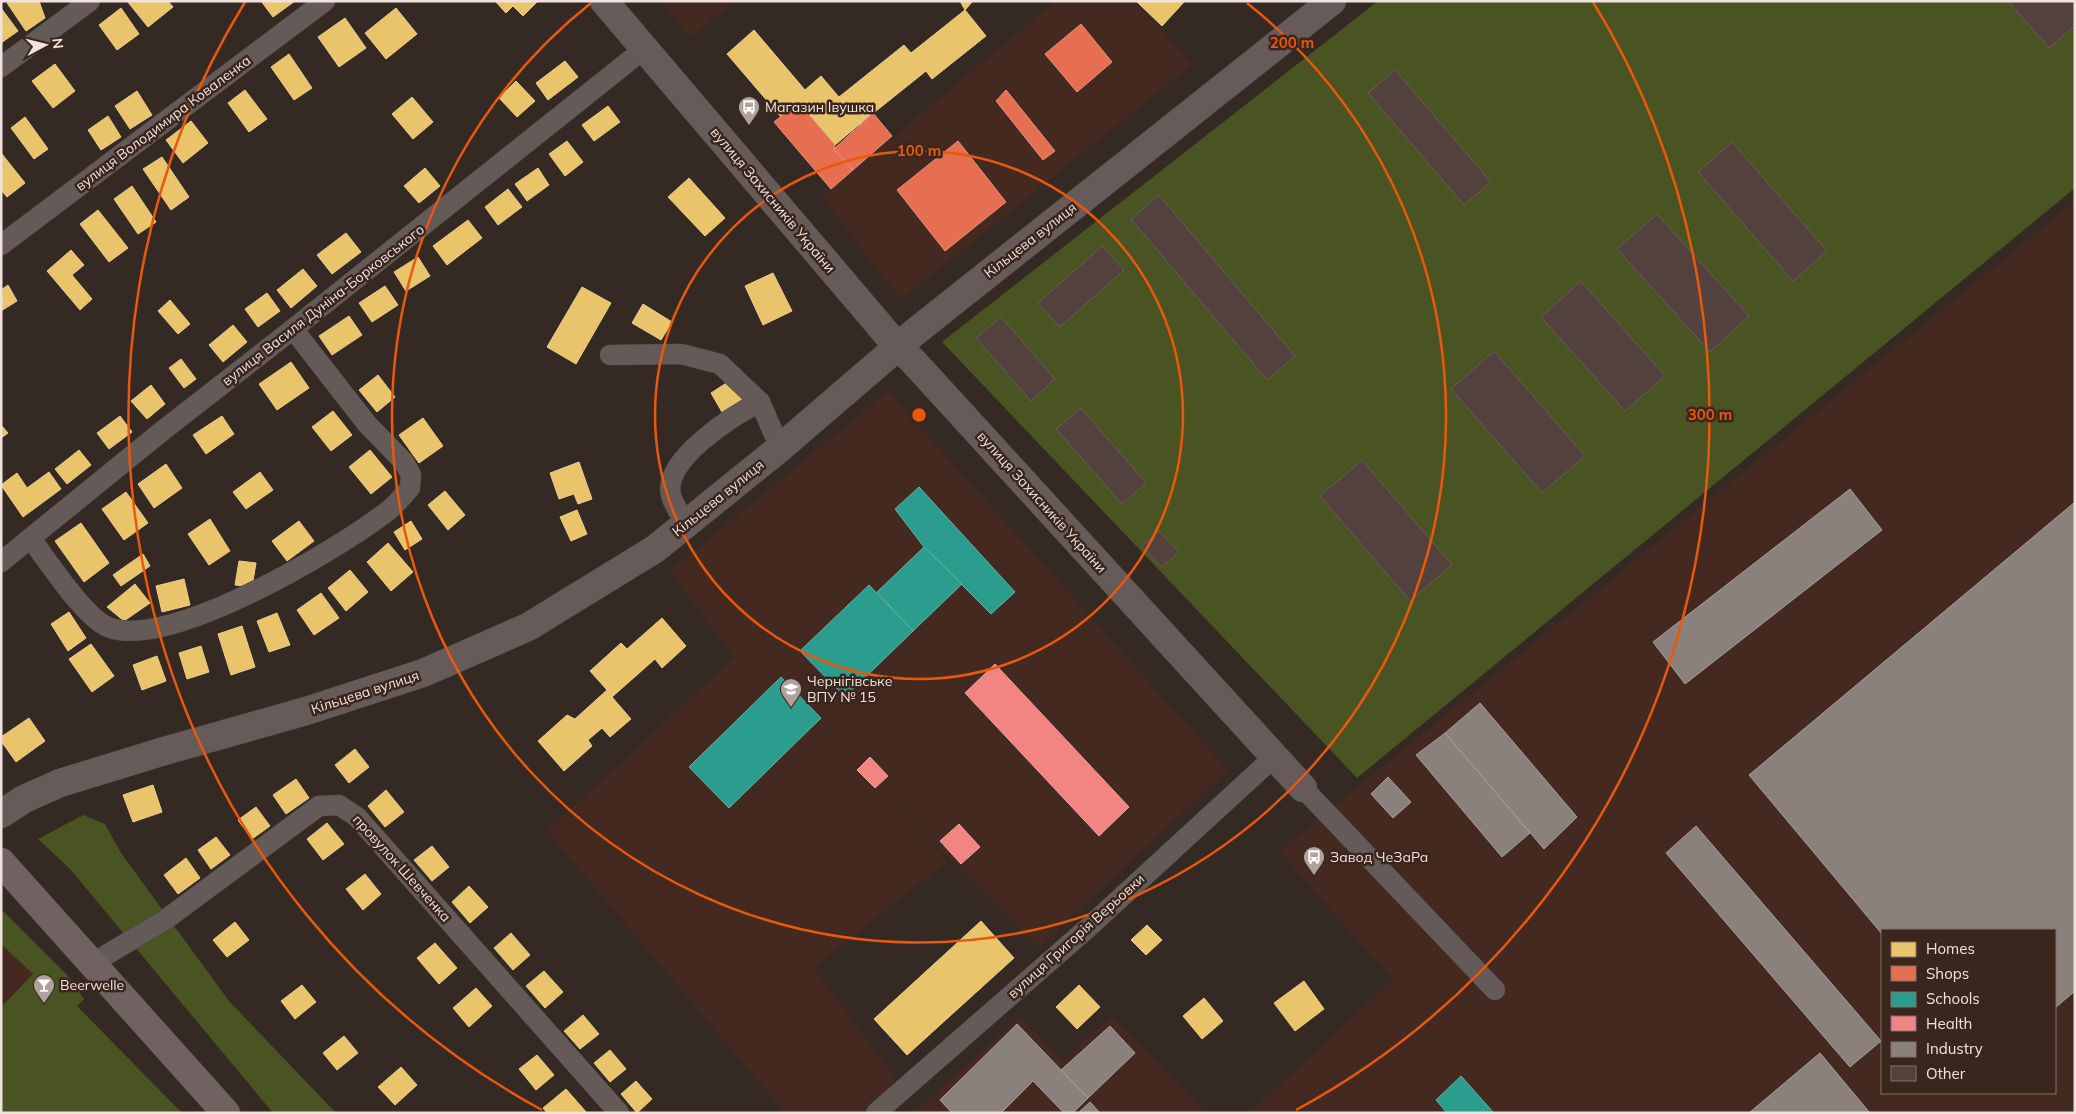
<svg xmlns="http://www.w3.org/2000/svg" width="2076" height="1114" viewBox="0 0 2076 1114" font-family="Mulish,sans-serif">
<rect width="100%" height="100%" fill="#352924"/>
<!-- built -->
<g fill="#432920" fill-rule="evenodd">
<path d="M661 1H735L690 37Z"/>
<path d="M1055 1H1134L1193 64 901 300 822 197Z"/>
<path d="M2075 201V1113H1249L1393 980 1279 851ZM1882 930H2055V1093H1882Z"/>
<path d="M888 391 1228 770 1039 948 877 786 948 861 814 968 897 1080 860 1113H785L547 831 734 657 670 571Z"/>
<path d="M1 944 33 974 1 1007Z"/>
<path d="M1111 1016 1206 1113H913L1020 1017 1063 1061Z"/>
</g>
<!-- green -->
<g fill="#4a5322">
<path d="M1378 1H2075V188L1357 778 942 342Z"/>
<path d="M83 815 105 824 121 853 229 1001 336 1113H273L70 869 38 839Z"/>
<path d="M1 909 67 975 84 999 77 1006 182 1113H1V1007L33 974 1 944Z"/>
</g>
<!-- homes -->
<g fill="#e9c46a" stroke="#ebcd8c">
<path d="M10 1H39L45 18 26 31 7 3Z"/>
<path d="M127 1H168L173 7 148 27Z"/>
<path d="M261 1H295L273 17Z"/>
<path d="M495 1H538L523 16 513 6 506 13Z"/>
<path d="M960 1H973L965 10Z"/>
<path d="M1136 1H1185L1162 26Z"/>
<path d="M1 8 18 31 1 43Z"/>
<path d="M121 8 139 34 117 50 99 25Z"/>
<path d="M396 8 417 34 386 59 365 33Z"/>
<path d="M965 10 986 36 932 79 926 71 861 123 839 97 904 45 911 53Z"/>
<path d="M345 18 366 48 339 67 318 37Z"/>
<path d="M754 30 805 90 821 76 861 123 835 145 798 102 781 117 727 54Z"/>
<path d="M289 54 312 88 294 100 271 67Z"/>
<path d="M565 61 578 77 548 100 536 83Z"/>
<path d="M55 64 75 91 53 108 32 81Z"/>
<path d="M516 81 535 101 517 117 499 98Z"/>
<path d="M245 90 267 119 249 132 228 103Z"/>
<path d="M137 91 152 115 130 129 115 106Z"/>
<path d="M412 97 433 122 413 139 392 114Z"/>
<path d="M608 106 620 122 594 141 582 125Z"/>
<path d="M108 116 121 137 101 150 88 130Z"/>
<path d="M25 117 48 149 34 159 11 128Z"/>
<path d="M191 121 208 143 183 163 166 140Z"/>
<path d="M567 141 583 162 565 176 549 154Z"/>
<path d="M2 154 25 183 7 197 1 190Z"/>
<path d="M162 157 189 197 171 210 143 169Z"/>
<path d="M425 168 440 186 419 203 404 186Z"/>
<path d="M538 168 549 185 527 201 515 184Z"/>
<path d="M689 178 725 218 705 236 668 197Z"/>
<path d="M132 186 156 222 138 234 114 199Z"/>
<path d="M508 189 522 207 498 225 485 207Z"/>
<path d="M98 210 128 248 109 262 80 224Z"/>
<path d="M468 220 482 238 447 265 433 246Z"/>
<path d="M346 233 361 252 332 274 317 255Z"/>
<path d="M71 250 84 265 72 275 92 299 80 310 47 271Z"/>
<path d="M418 257 430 276 406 291 394 272Z"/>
<path d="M303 269 317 286 291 308 277 290Z"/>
<path d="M773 273 792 311 763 325 745 286Z"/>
<path d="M8 285 17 301 1 311V290Z"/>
<path d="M385 286 398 305 372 322 359 303Z"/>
<path d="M582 287 611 303 576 364 547 347Z"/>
<path d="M267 293 280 311 258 327 245 309Z"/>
<path d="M170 300 190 324 178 334 158 311Z"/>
<path d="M643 304 672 322 661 340 632 323Z"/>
<path d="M349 316 362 335 332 355 319 336Z"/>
<path d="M233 325 247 342 223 362 209 345Z"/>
<path d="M181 359 196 379 184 388 169 368Z"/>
<path d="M291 362 309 388 277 410 259 384Z"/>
<path d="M378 375 395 397 377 412 359 390Z"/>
<path d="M731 380 743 399 722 412 711 393Z"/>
<path d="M151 385 165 404 147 419 131 401Z"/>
<path d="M333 411 352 435 331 451 312 427Z"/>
<path d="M120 416 132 432 109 449 97 433Z"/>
<path d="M222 416 234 434 206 454 193 435Z"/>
<path d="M423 418 443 446 419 463 399 435Z"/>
<path d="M1 425 8 433 1 438Z"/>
<path d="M79 450 91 465 67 484 55 469Z"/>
<path d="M370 450 392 477 371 494 349 467Z"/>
<path d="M579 462 592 499 578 504 574 494 559 499 550 473Z"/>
<path d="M166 464 182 488 154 508 138 484Z"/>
<path d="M49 472 61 489 23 517 1 485 17 473 27 488Z"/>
<path d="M260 472 273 490 246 509 233 492Z"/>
<path d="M445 491 465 515 448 530 428 505Z"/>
<path d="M126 492 148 523 124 540 102 509Z"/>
<path d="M577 510 587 534 571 541 560 517Z"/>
<path d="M210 519 230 551 209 565 188 534Z"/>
<path d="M299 521 314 541 287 561 272 541Z"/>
<path d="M411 521 422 539 405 550 394 532Z"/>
<path d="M81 523 109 563 84 582 55 541Z"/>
<path d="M388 543 413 572 391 591 367 562Z"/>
<path d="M143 554 150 566 121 586 113 575Z"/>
<path d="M239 561 256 563 252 587 235 585Z"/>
<path d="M350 570 368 592 346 611 328 588Z"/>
<path d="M184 579 190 605 162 612 156 586Z"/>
<path d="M135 584 150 603 124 621 107 607Z"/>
<path d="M321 593 339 618 314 635 297 610Z"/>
<path d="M69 612 86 638 68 651 51 624Z"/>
<path d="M277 613 290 645 269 652 257 621Z"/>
<path d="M662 618 686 646 662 668 655 659 612 697 631 719 610 737 602 728 588 740 592 746 564 771 538 741 567 715 575 719 607 690 590 671 621 643 627 649Z"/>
<path d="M242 626 255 667 231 675 218 634Z"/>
<path d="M91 644 114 676 92 692 69 659Z"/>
<path d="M201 646 209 672 187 679 179 653Z"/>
<path d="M157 656 166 681 142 690 133 665Z"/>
<path d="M29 718 45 741 16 762 1 741V737Z"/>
<path d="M355 749 369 767 349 783 335 765Z"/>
<path d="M296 779 309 798 286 814 273 795Z"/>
<path d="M153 785 162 812 133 822 123 795Z"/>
<path d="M386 790 404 812 385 827 368 806Z"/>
<path d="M256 807 270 826 252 839 238 820Z"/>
<path d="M327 823 344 844 323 860 307 839Z"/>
<path d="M216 837 230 855 211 869 198 850Z"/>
<path d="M432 846 449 867 432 881 414 860Z"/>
<path d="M186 858 200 878 178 894 164 875Z"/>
<path d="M365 874 381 894 363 910 346 889Z"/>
<path d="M469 886 488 907 470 923 452 902Z"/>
<path d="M981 921 1014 958 907 1055 874 1019Z"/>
<path d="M235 922 249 940 227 957 213 940Z"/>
<path d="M1147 925 1162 940 1146 955 1131 940Z"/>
<path d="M511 933 530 955 513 970 494 948Z"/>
<path d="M435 943 457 968 439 984 417 958Z"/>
<path d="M544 971 563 992 545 1008 526 986Z"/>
<path d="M1304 981 1324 1009 1295 1031 1274 1003Z"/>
<path d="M302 985 316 1002 295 1019 281 1001Z"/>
<path d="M1079 985 1100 1007 1077 1029 1056 1007Z"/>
<path d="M476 988 492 1006 469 1027 453 1008Z"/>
<path d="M1204 998 1223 1021 1202 1039 1183 1016Z"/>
<path d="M583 1015 599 1034 580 1049 564 1031Z"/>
<path d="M344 1036 358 1053 337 1070 323 1053Z"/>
<path d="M610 1050 626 1069 610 1082 594 1063Z"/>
<path d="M537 1055 554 1075 536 1090 519 1069Z"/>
<path d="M401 1067 417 1085 395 1105 378 1087Z"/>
<path d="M636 1081 652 1099 637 1113 621 1094Z"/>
<path d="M566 1089 587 1113H547L543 1108Z"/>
</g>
<!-- shops -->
<g fill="#e76f51" stroke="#ea927b">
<path d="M1081 24 1112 62 1077 92 1045 54Z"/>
<path d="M1006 90 1055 151 1043 160 996 101Z"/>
<path d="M798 102 835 145 834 149 853 170 831 189 774 122Z"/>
<path d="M873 113 892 136 853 170 834 149Z"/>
<path d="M958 141 1006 202 945 251 897 190Z"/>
</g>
<!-- schools -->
<g fill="#2a9d8f" stroke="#66b2a6">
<path d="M919 487 1015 592 991 614 924 547 895 509Z"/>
<path d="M924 547 962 584 913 631 877 592Z"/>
<path d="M869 585 913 631 845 697 800 651Z"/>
<path d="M781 677 821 718 729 808 689 767Z"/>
<path d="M1461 1076 1494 1113H1447L1436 1100Z"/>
</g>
<!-- health -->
<g fill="#f28482" stroke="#f2a09d">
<path d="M995 664 1129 807 1099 836 965 693Z"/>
<path d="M870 757 888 776 875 788 857 770Z"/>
<path d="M959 824 980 847 961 864 940 841Z"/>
</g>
<!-- industry -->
<g fill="#8a817c" stroke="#a99e99">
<path d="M1850 489 1882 530 1685 684 1653 642Z"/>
<path d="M2075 502V991L2055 1008V930H1882V934L1749 775Z"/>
<path d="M1480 703 1577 817 1544 849 1445 733Z"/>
<path d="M1445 733 1530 833 1502 857 1416 755Z"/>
<path d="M1388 777 1411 802 1393 818 1371 794Z"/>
<path d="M1696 826 1881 1041 1850 1067 1666 853Z"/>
<path d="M1017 1024 1088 1098 1073 1113H1064L1033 1081 1001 1113H952L940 1100Z"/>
<path d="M1110 1026 1135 1053 1088 1098 1061 1070Z"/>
<path d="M1820 1053 1870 1113H1749Z"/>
<path d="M1090 1102 1100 1113H1078Z"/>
</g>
<!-- building -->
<g fill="#53413d" stroke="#685d59">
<path d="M2008 1H2075V26L2049 48Z"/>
<path d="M1395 70 1491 182 1464 205 1368 93Z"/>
<path d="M1732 142 1827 251 1793 281 1698 172Z"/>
<path d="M1159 195 1295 356 1267 380 1131 219Z"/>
<path d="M1657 214 1749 316 1710 352 1617 249Z"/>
<path d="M1102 246 1124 270 1060 327 1038 303Z"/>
<path d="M1581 281 1665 376 1625 411 1541 317Z"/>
<path d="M1001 317 1055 379 1031 401 976 338Z"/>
<path d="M1494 351 1585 456 1542 493 1451 389Z"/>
<path d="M1081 408 1146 483 1122 504 1056 429Z"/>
<path d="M1362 460 1452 565 1410 601 1320 496Z"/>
<path d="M1159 531 1179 552 1162 567 1142 546Z"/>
</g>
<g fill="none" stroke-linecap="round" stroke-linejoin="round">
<!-- street casing -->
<g stroke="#4f443f" stroke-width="21">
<g id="street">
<path d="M1 67 90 1"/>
<path d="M1 245 325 1"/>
<path d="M610 355 681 354 720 364 760 402 780 448"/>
<path d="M685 523C681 514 673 505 671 495 662 460 734 415 760 402"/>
<path d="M31 539C48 561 84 617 108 627 167 652 341 548 389 510 397 504 403 495 410 488L411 475 404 462 367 424 293 329"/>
<path d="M1 562 161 432 293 329 644 49"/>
<path d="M1303 788 1495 990"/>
<path d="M91 964 165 920 319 806 339 805 357 817 619 1113"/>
<path d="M876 1113 1090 926 1274 757"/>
</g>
</g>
<!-- secondary casing -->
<g stroke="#4f443f" stroke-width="29">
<g id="secondary">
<path d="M604 1 897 346 912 360 1303 788"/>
<path d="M1 814 24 799 60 783 161 752 306 711 423 673 528 627 655 549 780 448 915 332 1332 1"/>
</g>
</g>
<!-- primary casing -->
<g stroke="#4f443f" stroke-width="29">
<path id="primary" d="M1 862 226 1113"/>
</g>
<!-- street -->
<use href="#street" stroke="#645b58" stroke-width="20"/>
<!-- secondary -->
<use href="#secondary" stroke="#665b59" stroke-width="28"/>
<!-- primary -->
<use href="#primary" stroke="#706260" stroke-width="28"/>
</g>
<!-- distance rings -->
<g fill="none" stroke="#e8590c" stroke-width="2.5">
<circle cx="919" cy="415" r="264"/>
<path d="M1247 3A527 527 0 1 1 591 3"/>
<path d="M542 1110A791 791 0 0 1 245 2M1593 2A791 791 0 0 1 1296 1110"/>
</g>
<!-- icons -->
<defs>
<g id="bus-pin" transform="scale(1.125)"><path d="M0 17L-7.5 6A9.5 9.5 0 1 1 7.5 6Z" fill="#afa19c" stroke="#3b261e"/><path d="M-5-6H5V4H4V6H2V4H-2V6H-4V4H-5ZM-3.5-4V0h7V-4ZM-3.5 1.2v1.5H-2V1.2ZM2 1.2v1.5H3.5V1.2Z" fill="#fff"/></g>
<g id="university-pin" transform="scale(1.125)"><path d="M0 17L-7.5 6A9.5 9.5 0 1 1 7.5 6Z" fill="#afa19c" stroke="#3b261e"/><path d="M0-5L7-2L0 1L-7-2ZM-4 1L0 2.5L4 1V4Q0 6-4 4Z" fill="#fff"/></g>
<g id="bar-pin" transform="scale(1.125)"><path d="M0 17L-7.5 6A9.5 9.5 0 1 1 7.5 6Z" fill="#afa19c" stroke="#3b261e"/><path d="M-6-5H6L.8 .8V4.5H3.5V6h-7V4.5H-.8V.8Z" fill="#fff"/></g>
</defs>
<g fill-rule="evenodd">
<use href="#bus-pin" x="749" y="107"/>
<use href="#university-pin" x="791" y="689"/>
<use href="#bus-pin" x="1314" y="857"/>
<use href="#bar-pin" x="44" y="985"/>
</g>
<g text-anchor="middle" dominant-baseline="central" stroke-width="5" stroke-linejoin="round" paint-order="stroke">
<!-- poi labels -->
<g font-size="14" fill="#f1e2dd" stroke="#3b261e" text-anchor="start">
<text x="765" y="107">Магазин Івушка</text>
<text x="807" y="681">Чернігівське<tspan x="807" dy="16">ВПУ № 15</tspan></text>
<text x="1330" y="857">Завод ЧеЗаРа</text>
<text x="60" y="985">Beerwelle</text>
</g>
<!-- street labels -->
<g font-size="14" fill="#f1e2dd" stroke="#3b261e">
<text transform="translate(163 123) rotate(-37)">вулиця Володимира Коваленка</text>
<text transform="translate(773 200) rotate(50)">вулиця Захисників України</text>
<text transform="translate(1030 240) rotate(-38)">Кільцева вулиця</text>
<text transform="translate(323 305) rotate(-38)">вулиця Василя Дуніна-Борковського</text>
<text transform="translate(718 498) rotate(-39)">Кільцева вулиця</text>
<text transform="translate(1042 502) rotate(48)">вулиця Захисників України</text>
<text transform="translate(365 692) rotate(-18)">Кільцева вулиця</text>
<text transform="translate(402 868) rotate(48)">провулок Шевченка</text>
<text transform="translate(1076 936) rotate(-42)">вулиця Григорія Верьовки</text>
</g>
</g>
<circle cx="919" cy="415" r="8" fill="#e8590c" stroke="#3b261e" stroke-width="2.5"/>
<g font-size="15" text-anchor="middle" font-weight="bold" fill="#e8590c" stroke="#3b261e" stroke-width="5" stroke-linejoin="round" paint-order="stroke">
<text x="1292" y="48">200 m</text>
<text x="919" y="156">100 m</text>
<text x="1710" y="420">300 m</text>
</g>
<!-- border -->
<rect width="2076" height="1114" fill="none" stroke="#f1e2dd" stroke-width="5"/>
<!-- legend -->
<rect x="1881" y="929" width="175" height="165" fill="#3b261e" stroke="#84716a"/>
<rect x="1891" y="942" width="25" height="15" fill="#e9c46a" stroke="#84716a"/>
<text x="1926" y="954" font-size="15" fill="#f1e2dd">Homes</text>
<rect x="1891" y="966" width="25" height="15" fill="#e76f51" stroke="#84716a"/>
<text x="1926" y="979" font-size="15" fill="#f1e2dd">Shops</text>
<rect x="1891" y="992" width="25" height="15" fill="#2a9d8f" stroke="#84716a"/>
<text x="1926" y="1004" font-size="15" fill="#f1e2dd">Schools</text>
<rect x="1891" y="1016" width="25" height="15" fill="#f28482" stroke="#84716a"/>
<text x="1926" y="1029" font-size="15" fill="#f1e2dd">Health</text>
<rect x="1891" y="1042" width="25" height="15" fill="#8a817c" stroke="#84716a"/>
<text x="1926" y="1054" font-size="15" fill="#f1e2dd">Industry</text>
<rect x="1891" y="1066" width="25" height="15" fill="#53413d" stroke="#84716a"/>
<text x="1926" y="1079" font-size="15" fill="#f1e2dd">Other</text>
<!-- north arrow -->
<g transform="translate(45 45) rotate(83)" stroke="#3b261e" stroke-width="4" paint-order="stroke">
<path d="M0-4L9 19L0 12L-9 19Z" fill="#f1e2dd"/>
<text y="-8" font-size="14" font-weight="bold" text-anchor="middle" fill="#f1e2dd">N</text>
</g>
</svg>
